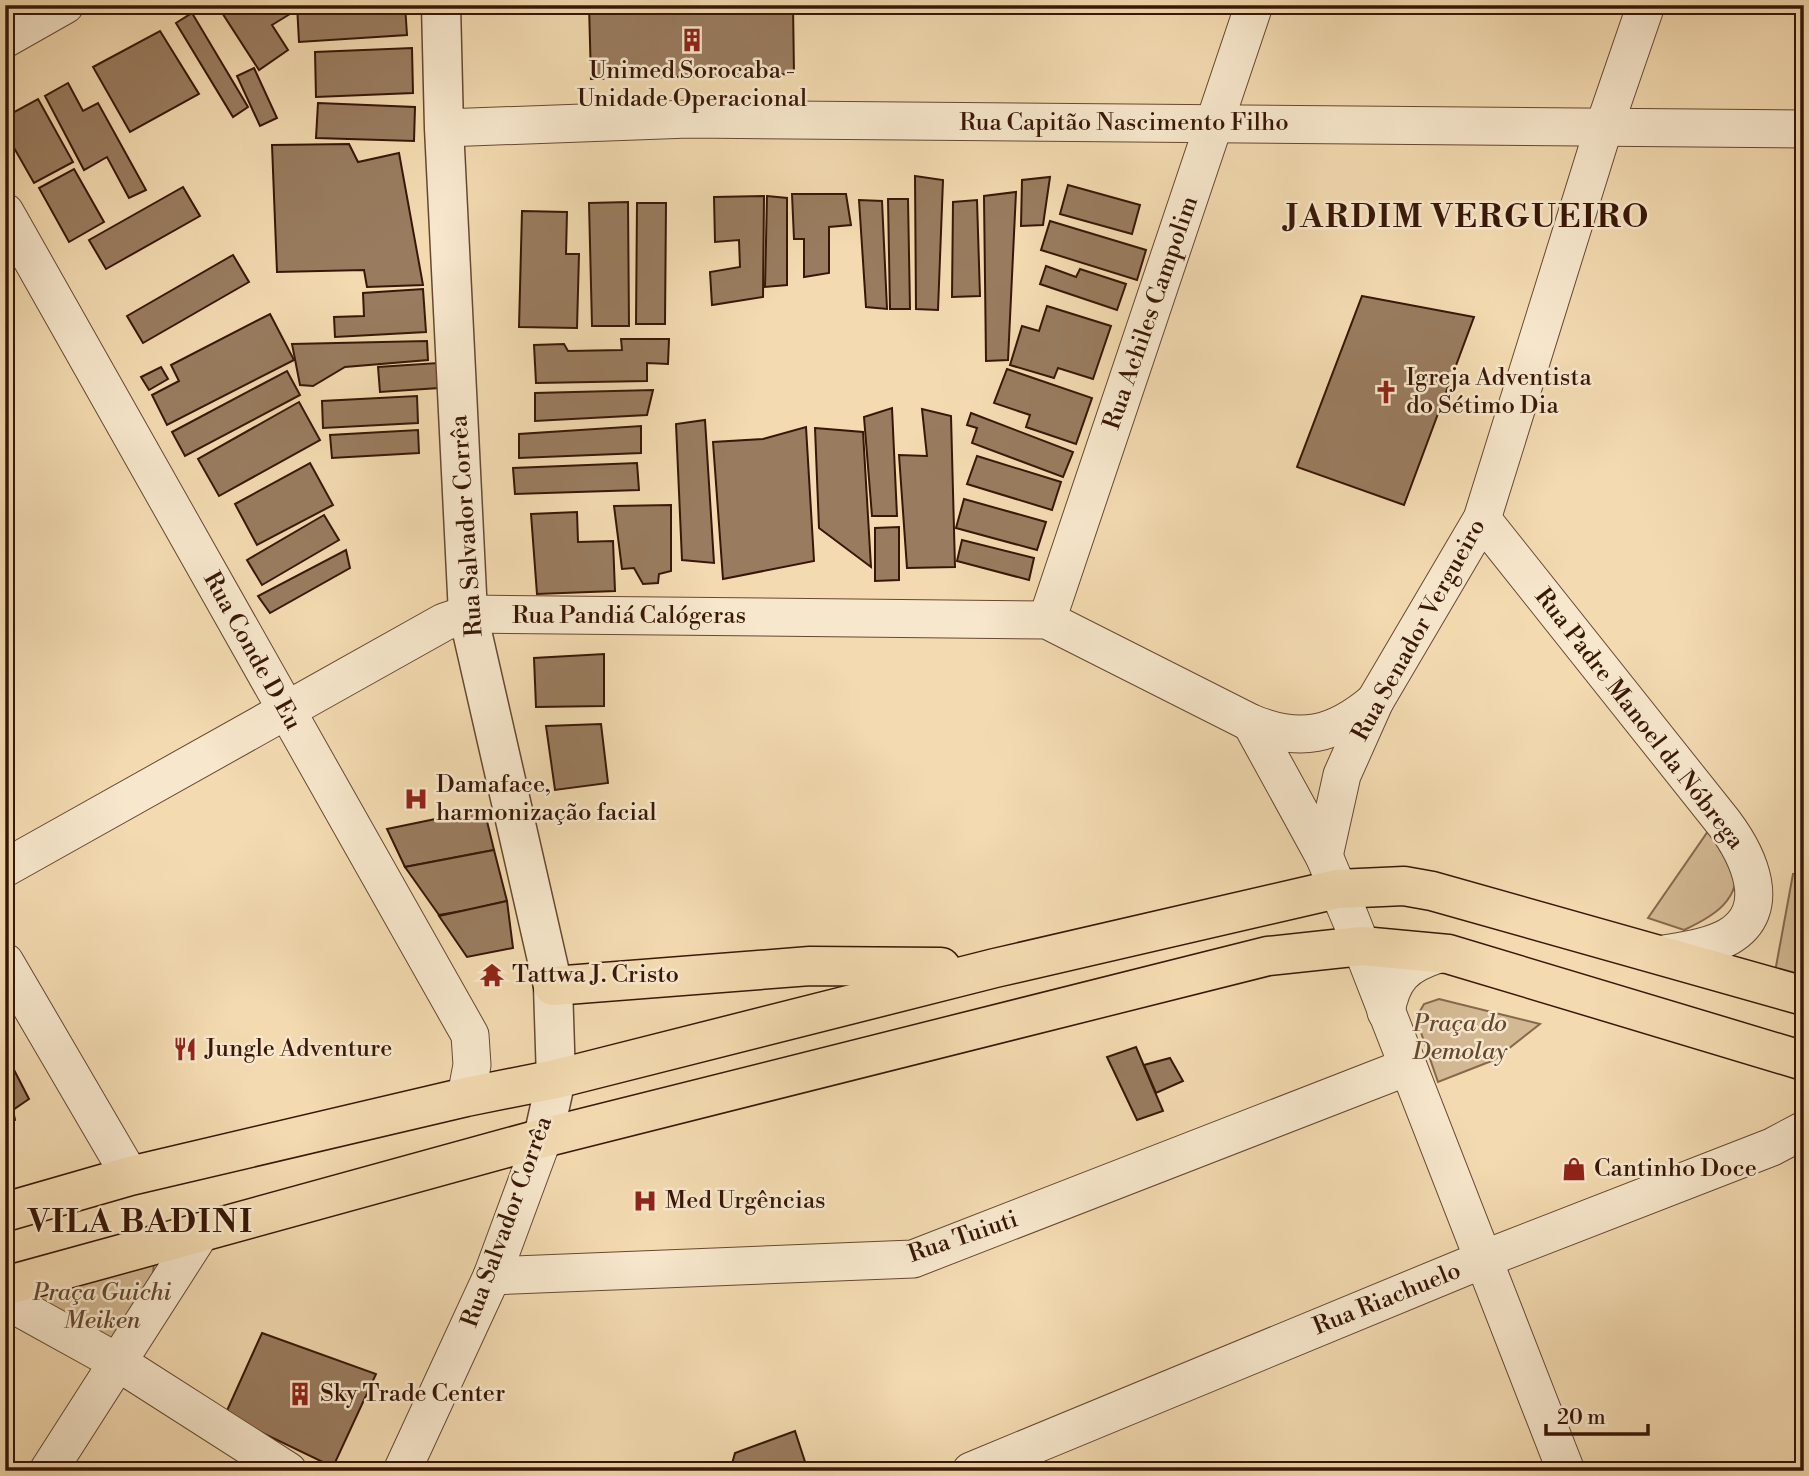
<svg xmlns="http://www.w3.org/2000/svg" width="1809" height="1476" viewBox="0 0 1809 1476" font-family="'Libre Bodoni',serif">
<rect width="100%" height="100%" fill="#f3dab0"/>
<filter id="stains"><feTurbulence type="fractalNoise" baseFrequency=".00286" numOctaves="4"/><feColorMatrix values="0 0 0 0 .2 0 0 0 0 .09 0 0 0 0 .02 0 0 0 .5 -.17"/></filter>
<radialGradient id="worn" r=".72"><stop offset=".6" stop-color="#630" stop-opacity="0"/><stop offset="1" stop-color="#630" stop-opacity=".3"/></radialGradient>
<!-- green -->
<g fill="#d3b993" stroke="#86684d" stroke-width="2">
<path d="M1713 824C1719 835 1732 850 1735 862 1743 900 1712 917 1684 930L1648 918Z"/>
<path d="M1804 873V976L1775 972 1793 874Z"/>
<path d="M1439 999 1540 1024 1494 1060 1438 1082 1416 1018 1424 1004Z"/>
<path d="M154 1263 152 1286 111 1349 18 1293Z"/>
</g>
<!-- building -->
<g fill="#997c5f" stroke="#381707" stroke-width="2">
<path d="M217 5H285L290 14 272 25 288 50 259 70Z"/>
<path d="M297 5H405L407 35 299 42Z"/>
<path d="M589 5H793L794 74 591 79Z"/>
<path d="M192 13 248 107 233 117 176 23Z"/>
<path d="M160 31 199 94 130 132 93 67Z"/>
<path d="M412 48 413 93 316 97 315 52Z"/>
<path d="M254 68 277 118 260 126 237 76Z"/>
<path d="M68 83 83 111 98 103 146 190 129 198 107 157 84 170 45 96Z"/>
<path d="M38 99 73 162 34 183 5 132V117Z"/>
<path d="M318 103 415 107 414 141 316 138Z"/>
<path d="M349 144 358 162 399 153 423 285 367 287 364 270 277 272 272 145Z"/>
<path d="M74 169 104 222 69 242 39 188Z"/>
<path d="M915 176 943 180 938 310 916 309Z"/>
<path d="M1050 177 1043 225 1021 226 1022 180Z"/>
<path d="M1068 185 1140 205 1132 234 1060 214Z"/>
<path d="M183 187 200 216 106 269 89 240Z"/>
<path d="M1016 192 1008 360 986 361 984 196Z"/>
<path d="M792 194H846L851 225 829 227V273L804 277V239H794Z"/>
<path d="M764 196 763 297 712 305 710 272 740 267 739 240 715 242 714 197Z"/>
<path d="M767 196 787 198V285L765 287Z"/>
<path d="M888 199H908L910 309H890Z"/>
<path d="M859 200 882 201 887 309 866 307Z"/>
<path d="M977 200 980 296 952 297 953 202Z"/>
<path d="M628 202 629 326H592L589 203Z"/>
<path d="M637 203H666L665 324H636Z"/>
<path d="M522 211 567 212 566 254H579L577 328 519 327Z"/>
<path d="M1050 221 1146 250 1137 280 1041 250Z"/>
<path d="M233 255 249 282 143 343 127 316Z"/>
<path d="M1046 266 1076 277 1080 269 1126 284 1117 310 1040 284Z"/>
<path d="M423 289 426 332 335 337 334 317 364 316 363 293Z"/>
<path d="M1362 296 1474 317 1404 505 1297 467Z"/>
<path d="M1047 306 1111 326 1093 379 1058 368 1054 378 1010 365 1022 326 1039 331Z"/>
<path d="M270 314 294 360 167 425 152 395 179 381 171 365Z"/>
<path d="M621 339H669L668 364 647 363V381L536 383 534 345 564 344 568 351 622 350Z"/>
<path d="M427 341 428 360 345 367 313 386 300 385 292 344Z"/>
<path d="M438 363 439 388 380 392 378 367Z"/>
<path d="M161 367 168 379 149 390 141 377Z"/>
<path d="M1007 369 1092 398 1076 444 1026 427 1030 415 994 403Z"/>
<path d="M287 371 300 395 185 456 172 432Z"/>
<path d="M653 390 647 415 535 421V393Z"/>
<path d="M417 396 418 423 323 428 322 401Z"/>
<path d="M299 402 320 440 219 496 198 459Z"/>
<path d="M892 408 897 516H872L864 417Z"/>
<path d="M922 409 951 416 955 567 907 568 899 455 927 456Z"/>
<path d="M971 413 1073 452 1063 477 972 443 977 428 967 425Z"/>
<path d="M705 420 714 563 682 560 676 424Z"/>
<path d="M641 426V453L519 458V434Z"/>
<path d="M806 427 814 561 723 579 713 442 763 439Z"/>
<path d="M815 428 863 432 871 567 819 528Z"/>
<path d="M418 430 419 453 332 458 330 435Z"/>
<path d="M977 456 1061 482 1052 510 967 484Z"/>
<path d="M310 463 333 505 257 545 235 504Z"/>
<path d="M637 463 639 490 515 494 513 468Z"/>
<path d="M964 499 1046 522 1037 550 956 528Z"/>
<path d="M671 505V571L659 574 658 583 643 584 634 568 622 569 614 506Z"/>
<path d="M577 512 578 542 613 541 615 591 537 594 531 514Z"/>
<path d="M324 515 339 540 262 585 247 560Z"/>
<path d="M899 527V580L875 581V528Z"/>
<path d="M962 540 1034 558 1029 580 957 561Z"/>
<path d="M346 550 350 568 270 613 258 596Z"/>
<path d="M604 654V706L536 707 534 658Z"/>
<path d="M601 724 608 783 555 790 546 726Z"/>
<path d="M484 809 494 850 405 867 387 829Z"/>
<path d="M494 850 507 901 468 910 439 915 405 867Z"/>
<path d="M507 901 513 948 467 957 439 916Z"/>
<path d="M1136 1047 1163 1111 1137 1120 1107 1057Z"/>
<path d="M1170 1058 1183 1081 1156 1093 1144 1065Z"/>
<path d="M12 1066 29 1099 13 1110 15 1120 5 1125V1069Z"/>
<path d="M262 1333 376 1374 333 1467 225 1415Z"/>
<path d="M795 1431 808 1471H730L735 1453Z"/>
</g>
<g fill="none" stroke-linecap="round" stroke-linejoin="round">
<!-- minor casing -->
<g stroke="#674831" stroke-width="39">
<g id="minor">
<path d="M5 39 65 5"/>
<path d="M444 128 689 119 1804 129"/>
<path d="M5 212 470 1035 472 1065 466 1097"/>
<path d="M1482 519 1724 823C1748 855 1775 910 1728 937 1708 948 1681 951 1659 955"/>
<path d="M1047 620 1254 5"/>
<path d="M1251 723 1324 856 1351 920 1566 1471"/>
<path d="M1324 856 1342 775 1375 701 1482 519 1604 127 1646 5"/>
<path d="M5 868 444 622 468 614 1047 620 1251 723C1300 743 1334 736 1375 701"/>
<path d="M5 962 130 1176"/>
<path d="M1386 1012C1392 977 1405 965 1439 954"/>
<path d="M492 1276 913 1259 1407 1067"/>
<path d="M5 1300 119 1363 288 1471"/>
<path d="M48 1471 201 1232"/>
<path d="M402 1471 492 1276 543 1138"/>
<path d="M971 1471 1494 1255 1772 1147 1804 1130"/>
</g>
</g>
<!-- tertiary casing -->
<g stroke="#674831" stroke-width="41">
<path id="tertiary" d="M441 5 444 128 468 614 553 986 556 1079 543 1138"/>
</g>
<!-- primary casing -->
<g stroke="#381707" stroke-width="41">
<g id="primary">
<path d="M553 986 810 966 941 967"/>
<path d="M5 1212 130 1176 466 1097 556 1079 995 968 1337 889 1404 886 1432 891 1804 996"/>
<path d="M5 1286 543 1138 1268 956 1362 946 1448 954 1804 1061"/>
</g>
</g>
<!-- minor -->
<use href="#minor" stroke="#f7e7cc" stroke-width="37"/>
<!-- tertiary -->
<use href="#tertiary" stroke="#f7e7cc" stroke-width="38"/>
<!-- primary -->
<use href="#primary" stroke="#f3dab0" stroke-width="38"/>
</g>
<!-- icons -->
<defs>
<g id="building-bare" transform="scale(1.89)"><path d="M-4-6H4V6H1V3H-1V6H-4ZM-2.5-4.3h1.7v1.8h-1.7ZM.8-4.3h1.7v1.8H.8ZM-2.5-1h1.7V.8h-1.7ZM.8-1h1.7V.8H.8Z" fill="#8f2418" stroke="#f7e7cc" stroke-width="2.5" paint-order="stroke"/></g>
<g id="church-bare" transform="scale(1.89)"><path d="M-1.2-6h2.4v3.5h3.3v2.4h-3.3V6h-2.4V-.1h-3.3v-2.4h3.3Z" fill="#8f2418" stroke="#f7e7cc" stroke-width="2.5" paint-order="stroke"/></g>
<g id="hospital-bare" transform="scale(1.89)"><path d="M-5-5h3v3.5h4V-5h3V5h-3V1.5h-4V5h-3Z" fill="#8f2418" stroke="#f7e7cc" stroke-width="2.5" paint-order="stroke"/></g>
<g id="temple-bare" transform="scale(1.89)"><path d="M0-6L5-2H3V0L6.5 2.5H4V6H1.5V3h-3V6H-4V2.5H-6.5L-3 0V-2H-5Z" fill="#8f2418" stroke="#f7e7cc" stroke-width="2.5" paint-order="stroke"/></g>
<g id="restaurant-bare" transform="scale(1.89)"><path d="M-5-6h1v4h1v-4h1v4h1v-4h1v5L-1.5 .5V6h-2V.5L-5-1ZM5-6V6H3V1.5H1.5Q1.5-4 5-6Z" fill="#8f2418" stroke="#f7e7cc" stroke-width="2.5" paint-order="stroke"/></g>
<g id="shop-bare" transform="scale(1.89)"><path d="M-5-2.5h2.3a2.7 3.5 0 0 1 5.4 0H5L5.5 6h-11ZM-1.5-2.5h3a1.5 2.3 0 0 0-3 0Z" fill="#8f2418" stroke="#f7e7cc" stroke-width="2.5" paint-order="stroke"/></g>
</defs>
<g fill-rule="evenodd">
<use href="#building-bare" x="692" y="40"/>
<use href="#church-bare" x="1386" y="392"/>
<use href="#hospital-bare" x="416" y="799"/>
<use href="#temple-bare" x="492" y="975"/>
<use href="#restaurant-bare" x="185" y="1049"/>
<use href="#shop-bare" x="1574" y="1169"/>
<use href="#hospital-bare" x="645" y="1201"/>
<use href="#building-bare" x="300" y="1394"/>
</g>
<g text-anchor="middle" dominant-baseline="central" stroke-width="5" stroke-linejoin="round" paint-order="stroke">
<!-- poi labels -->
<g font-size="24" fill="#381707" stroke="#f7e7cc" text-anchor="start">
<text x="692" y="71" text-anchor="middle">Unimed Sorocaba -<tspan x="692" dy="28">Unidade Operacional</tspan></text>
<text x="1406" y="378">Igreja Adventista<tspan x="1406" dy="28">do Sétimo Dia</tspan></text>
<text x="436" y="785">Damaface,<tspan x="436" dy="28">harmonização facial</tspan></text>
<text x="512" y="975">Tattwa J. Cristo</text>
<text x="205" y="1049">Jungle Adventure</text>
<text x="1594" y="1169">Cantinho Doce</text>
<text x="665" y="1201">Med Urgências</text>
<text x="320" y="1394">Sky Trade Center</text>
</g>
<!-- street labels -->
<g font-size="24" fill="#381707" stroke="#f7e7cc">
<text x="1124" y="123">Rua Capitão Nascimento Filho</text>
<text transform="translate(1151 313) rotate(-71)">Rua Achiles Campolim</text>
<text transform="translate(467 526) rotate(-94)">Rua Salvador Corrêa</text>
<text x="629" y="616">Rua Pandiá Calógeras</text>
<text transform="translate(1419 630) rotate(-61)">Rua Senador Vergueiro</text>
<text transform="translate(252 651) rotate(61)">Rua Conde D Eu</text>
<text transform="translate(1639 719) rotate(52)">Rua Padre Manoel da Nóbrega</text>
<text transform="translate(507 1222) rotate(-70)">Rua Salvador Corrêa</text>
<text transform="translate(963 1237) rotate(-19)">Rua Tuiuti</text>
<text transform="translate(1387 1299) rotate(-22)">Rua Riachuelo</text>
</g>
<!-- park labels -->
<g font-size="24" font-style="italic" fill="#664831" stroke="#f7e7cc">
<text x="1460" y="1024">Praça do<tspan x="1460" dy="28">Demolay</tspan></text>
<text x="102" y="1293">Praça Guichi<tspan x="102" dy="28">Meiken</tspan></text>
</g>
<!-- district labels -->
<g font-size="32" font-weight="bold" letter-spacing="2" fill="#381707" stroke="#f7e7cc">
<text x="1468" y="217">JARDIM VERGUEIRO</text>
<text x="141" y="1222">VILA BADINI</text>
</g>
</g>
<!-- margin -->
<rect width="1809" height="1476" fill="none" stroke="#f3dab0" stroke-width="28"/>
<rect x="7" y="7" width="1795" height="1462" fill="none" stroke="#381707" stroke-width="3.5"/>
<rect x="14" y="14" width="1781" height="1448" fill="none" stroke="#381707" stroke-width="2"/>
<!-- scale -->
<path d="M1546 1424v10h102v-10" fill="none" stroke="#381707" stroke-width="3.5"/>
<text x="1557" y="1424" font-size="21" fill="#381707" stroke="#f7e7cc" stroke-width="5" paint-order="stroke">20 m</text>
<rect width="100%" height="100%" filter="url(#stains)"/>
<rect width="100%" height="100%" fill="url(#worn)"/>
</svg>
